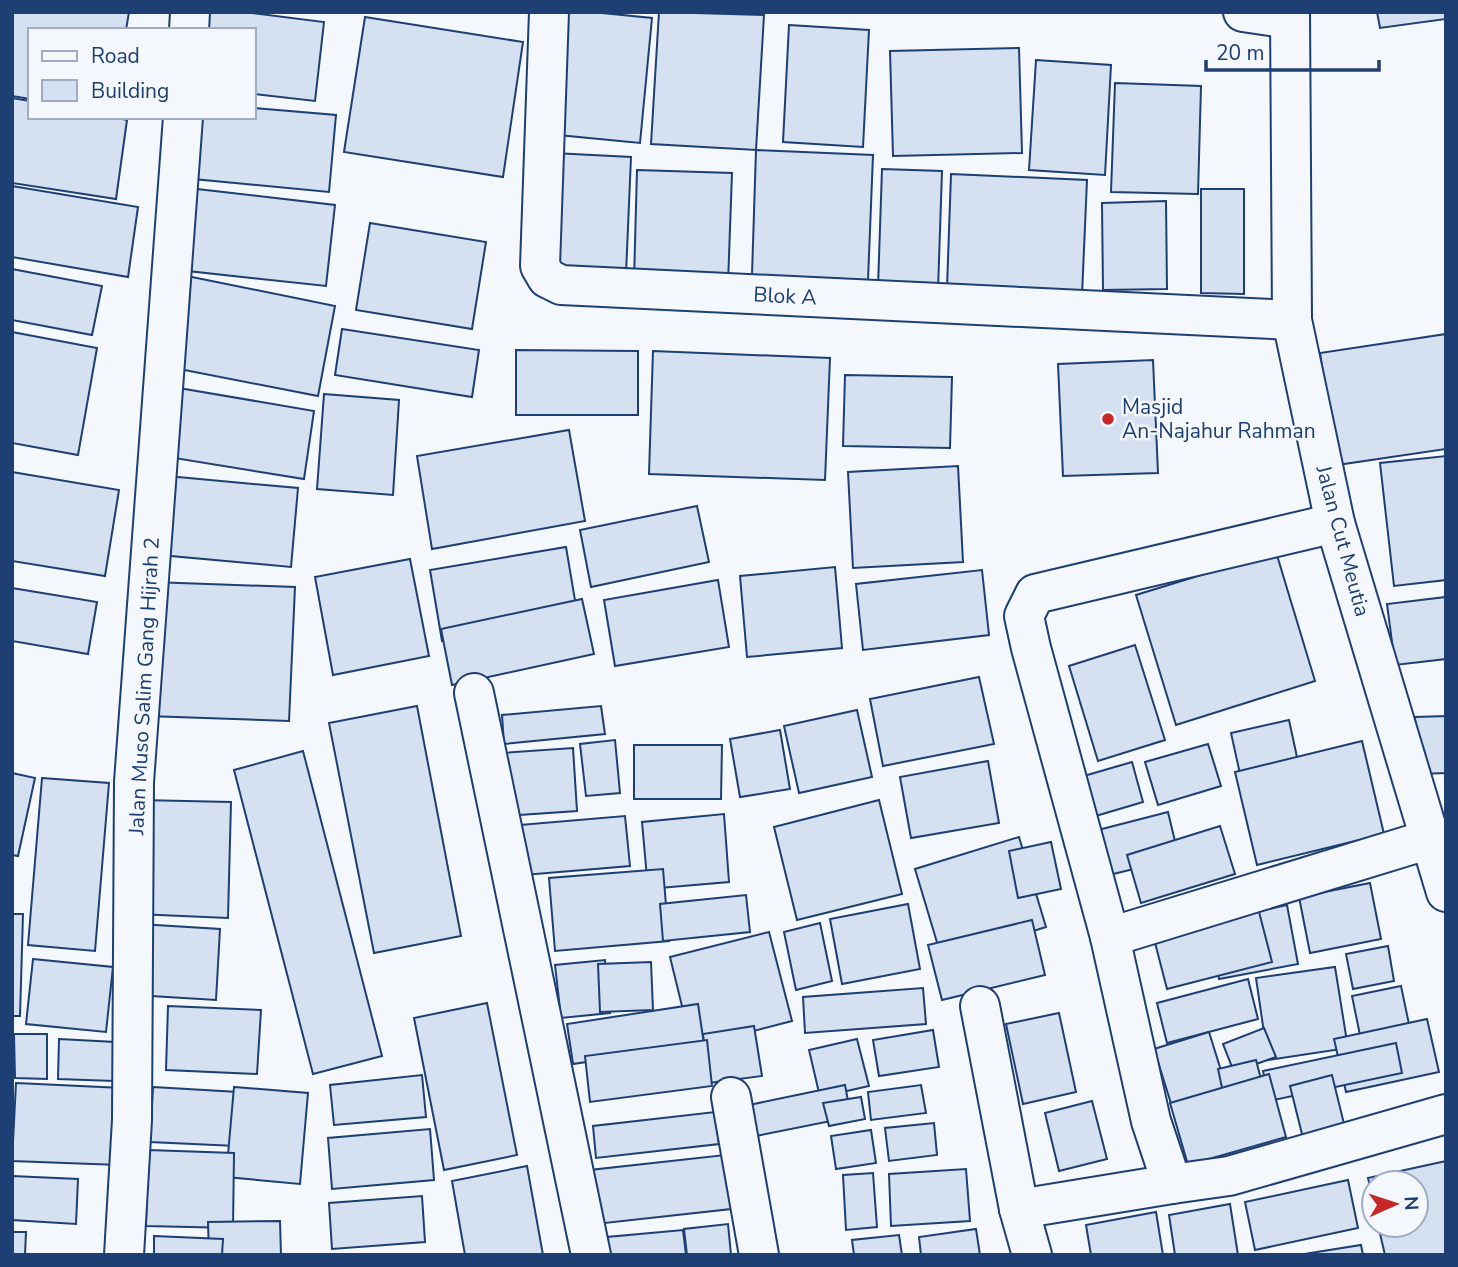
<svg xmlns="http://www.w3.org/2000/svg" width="1458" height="1267" viewBox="0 0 1458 1267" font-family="'Nunito Sans',sans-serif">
<rect width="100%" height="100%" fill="#f4f7fb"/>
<!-- building -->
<g fill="#d5e0f0" stroke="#1d3f73" stroke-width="2">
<path d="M12 12H129L126 30H30V99L12 96Z"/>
<path d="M208 12H243L324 22 315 101 254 94V30H206Z"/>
<path d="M559 12H592L652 18 640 143 548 134Z"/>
<path d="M659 12 764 15 756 150 651 144Z"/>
<path d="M1377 12H1446V19L1380 28Z"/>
<path d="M365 17 523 42 503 177 344 152Z"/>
<path d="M789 25 869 30 863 147 783 142Z"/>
<path d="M1019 48 1022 153 893 156 890 51Z"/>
<path d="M1036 60 1111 65 1105 175 1029 170Z"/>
<path d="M1115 83 1201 86 1198 194 1111 192Z"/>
<path d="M12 98 30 101V117H114L127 120 116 199 12 183Z"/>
<path d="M254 108 336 115 329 192 183 178 189 117H254Z"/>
<path d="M756 150 873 155 868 280 752 275Z"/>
<path d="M553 153 631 157 626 274 548 270Z"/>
<path d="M882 169 942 171 938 290 878 287Z"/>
<path d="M637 170 732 173 728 284 634 280Z"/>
<path d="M951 174 1087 180 1082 295 947 288Z"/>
<path d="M12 186 138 207 128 277 12 257Z"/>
<path d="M197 189 335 205 326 286 188 271Z"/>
<path d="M1201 189H1244V294L1201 293Z"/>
<path d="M1166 201 1167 289 1103 290 1102 203Z"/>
<path d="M370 223 486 242 472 329 356 310Z"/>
<path d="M12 269 102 286 92 335 12 320Z"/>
<path d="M187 276 335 306 318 396 169 367Z"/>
<path d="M342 329 479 350 472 397 335 375Z"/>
<path d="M12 332 97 348 78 455 12 443Z"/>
<path d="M1446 334V449L1337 465 1320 353Z"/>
<path d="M516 350 638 351V415H516Z"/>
<path d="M653 351 830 358 825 480 649 474Z"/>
<path d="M1153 360 1158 473 1063 476 1058 364Z"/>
<path d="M845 375 952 377 950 448 843 446Z"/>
<path d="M173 387 314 411 304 479 162 456Z"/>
<path d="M324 394 399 400 393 495 317 489Z"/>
<path d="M569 430 585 521 432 549 417 456Z"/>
<path d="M1446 456V580L1394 586 1380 463Z"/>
<path d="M958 466 963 562 853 568 848 472Z"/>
<path d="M12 472 119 490 105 576 12 561Z"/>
<path d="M167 476 298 488 291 567 160 555Z"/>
<path d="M697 506 709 562 591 587 580 530Z"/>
<path d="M566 547 578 618 442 641 430 570Z"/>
<path d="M1276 552 1315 681 1176 725 1136 595Z"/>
<path d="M410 559 429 656 333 675 315 577Z"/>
<path d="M835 567 842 648 747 657 740 576Z"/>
<path d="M982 570 989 635 863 650 856 584Z"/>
<path d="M718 580 729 647 615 666 604 600Z"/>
<path d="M152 582 295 587 289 721 147 716Z"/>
<path d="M12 588 97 602 88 654 12 641Z"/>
<path d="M1446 597V659L1395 665 1387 604Z"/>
<path d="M582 599 594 654 452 685 441 629Z"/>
<path d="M1135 645 1165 740 1098 761 1069 666Z"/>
<path d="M979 677 994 744 883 766 870 699Z"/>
<path d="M417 706 461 936 374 953 329 723Z"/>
<path d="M601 706 605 734 504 744 502 715Z"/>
<path d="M857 710 872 777 799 793 784 726Z"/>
<path d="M1446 716V773L1418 774 1415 717Z"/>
<path d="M1289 720 1300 771 1242 783 1231 733Z"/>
<path d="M780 730 790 789 740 797 730 739Z"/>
<path d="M615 740 620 793 586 796 580 744Z"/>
<path d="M1362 741 1384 834 1257 865 1235 772Z"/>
<path d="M1208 744 1221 786 1158 805 1145 762Z"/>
<path d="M634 745H722L721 799H634Z"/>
<path d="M573 748 577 811 506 816 502 753Z"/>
<path d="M303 751 382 1056 313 1074 234 770Z"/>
<path d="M988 761 999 823 911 838 900 777Z"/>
<path d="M1132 762 1143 802 1089 818 1077 778Z"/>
<path d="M12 773 35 778 18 856 12 855Z"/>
<path d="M42 778 109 783 95 951 28 945Z"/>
<path d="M140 800 231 802 228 918 136 914Z"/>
<path d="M879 800 902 894 797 920 774 827Z"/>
<path d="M1168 812 1179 858 1109 875 1098 830Z"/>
<path d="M724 814 729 882 648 889 642 822Z"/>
<path d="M625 816 630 866 512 876 508 826Z"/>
<path d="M1220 826 1235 874 1141 903 1127 855Z"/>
<path d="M1019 837 1046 927 942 959 915 869Z"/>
<path d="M1051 842 1061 889 1018 898 1009 851Z"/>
<path d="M663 869 669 941 555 951 549 878Z"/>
<path d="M1370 883 1381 939 1310 953 1299 897Z"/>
<path d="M746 895 750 932 663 941 660 904Z"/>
<path d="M908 904 920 969 842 984 830 919Z"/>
<path d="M1287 905 1298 964 1219 979 1207 922Z"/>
<path d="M1258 908 1272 962 1167 989 1153 935Z"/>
<path d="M12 914H23L20 1016H12Z"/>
<path d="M1032 920 1045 975 942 1000 928 945Z"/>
<path d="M820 923 832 981 796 990 784 932Z"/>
<path d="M139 924 220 929 216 1000 135 995Z"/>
<path d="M769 932 792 1021 692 1047 670 957Z"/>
<path d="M1388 946 1394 981 1353 989 1346 954Z"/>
<path d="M33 959 113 967 106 1032 26 1024Z"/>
<path d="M605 960 610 1013 561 1018 555 965Z"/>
<path d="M651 962 653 1010 600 1012 598 964Z"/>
<path d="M1335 967 1348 1048 1268 1060 1256 978Z"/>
<path d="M1248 979 1258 1019 1167 1043 1157 1003Z"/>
<path d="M1401 986 1410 1029 1361 1040 1352 996Z"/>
<path d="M923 988 926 1024 805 1033 803 997Z"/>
<path d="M487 1003 517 1155 444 1170 414 1018Z"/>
<path d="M698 1004 704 1044 573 1064 567 1024Z"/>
<path d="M168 1006 261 1010 257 1074 166 1070Z"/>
<path d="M1059 1013 1076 1092 1023 1104 1006 1024Z"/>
<path d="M1427 1019 1439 1072 1346 1092 1334 1039Z"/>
<path d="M754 1026 762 1076 709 1083 703 1034Z"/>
<path d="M1264 1028 1276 1057 1234 1072 1223 1044Z"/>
<path d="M933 1030 939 1067 879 1076 873 1040Z"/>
<path d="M1209 1032 1229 1096 1174 1113 1154 1049Z"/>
<path d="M14 1034H47V1079L15 1078Z"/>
<path d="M59 1039 115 1042 114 1081 58 1079Z"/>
<path d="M857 1039 869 1086 820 1097 809 1050Z"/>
<path d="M707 1040 712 1086 590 1102 585 1056Z"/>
<path d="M1396 1043 1402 1073 1269 1101 1263 1071Z"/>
<path d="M1256 1060 1263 1087 1224 1097 1218 1069Z"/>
<path d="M1269 1074 1286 1137 1188 1165 1170 1103Z"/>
<path d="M422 1075 426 1117 334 1125 330 1085Z"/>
<path d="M1332 1075 1345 1128 1303 1138 1290 1086Z"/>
<path d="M16 1083 122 1088 119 1165 12 1161Z"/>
<path d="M845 1085 851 1117 756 1136 749 1105Z"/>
<path d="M921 1085 926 1113 871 1120 868 1092Z"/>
<path d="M153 1087 238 1092 236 1146 150 1142Z"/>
<path d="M234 1087 308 1093 300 1184 226 1177Z"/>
<path d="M861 1097 865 1119 829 1126 823 1103Z"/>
<path d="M1092 1101 1107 1159 1059 1171 1045 1113Z"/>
<path d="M715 1112 719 1144 596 1158 593 1126Z"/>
<path d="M934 1123 937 1155 889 1161 885 1128Z"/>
<path d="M430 1129 434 1180 332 1189 328 1138Z"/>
<path d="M871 1130 876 1163 836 1169 831 1136Z"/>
<path d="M148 1150 234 1153 233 1228 146 1226Z"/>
<path d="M725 1155 731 1209 596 1224 590 1170Z"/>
<path d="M1446 1161V1255H1385L1378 1225H1416V1183H1374V1205L1368 1178Z"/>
<path d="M527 1166 543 1255H465L452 1181Z"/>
<path d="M966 1169 970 1221 891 1226 889 1174Z"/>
<path d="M873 1173 877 1227 846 1230 843 1175Z"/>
<path d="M12 1176 78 1179 76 1224 12 1220Z"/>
<path d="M1348 1180 1358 1228 1255 1250 1245 1202Z"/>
<path d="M422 1196 425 1242 332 1249 329 1203Z"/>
<path d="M1230 1204 1238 1255H1175L1169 1215Z"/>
<path d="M1156 1212 1163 1255H1091L1086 1225Z"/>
<path d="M280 1221 281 1255H209L208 1222Z"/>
<path d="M728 1224 731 1255H687L684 1229Z"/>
<path d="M976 1229 980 1255H921L919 1237Z"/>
<path d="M683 1230 686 1255H609L607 1237Z"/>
<path d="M12 1232H26L25 1255H12Z"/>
<path d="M899 1235 902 1255H854L852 1240Z"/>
<path d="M154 1236 223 1239 222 1255H154Z"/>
<path d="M1361 1245 1363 1255H1298Z"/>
</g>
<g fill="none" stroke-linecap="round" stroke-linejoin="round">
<!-- minor casing -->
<g stroke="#1d3f73" stroke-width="42">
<g id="minor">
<path d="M549 12 540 266 547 278 561 285 1292 320"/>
<path d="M1243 12 1290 19"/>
<path d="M1290 12 1292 320 1335 523 1446 892"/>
<path d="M189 30 190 12"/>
<path d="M474 693 591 1255"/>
<path d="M1110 937 1430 839"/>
<path d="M980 1006 1019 1209 1032 1255"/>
<path d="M731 1097 759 1255"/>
<path d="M1172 1184 1229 1176 1446 1114"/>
<path d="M1019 1209 1172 1184 1151 1121 1110 937 1031 648 1024 616 1035 594 1335 523"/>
<path d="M124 1255 132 1120 134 782 183 117"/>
</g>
</g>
<!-- minor -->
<use href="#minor" stroke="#f4f7fb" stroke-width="38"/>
</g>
<!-- markers -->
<circle fill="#c62828" stroke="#f4f7fb" stroke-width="2.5" cx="1108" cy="419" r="7"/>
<g text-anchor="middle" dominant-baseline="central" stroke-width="5" stroke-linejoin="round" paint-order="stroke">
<!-- street labels -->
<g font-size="21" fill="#1d3f73" stroke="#f4f7fb">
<text transform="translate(785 296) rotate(3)">Blok A</text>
<text transform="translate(1343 541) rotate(75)">Jalan Cut Meutia</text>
<text transform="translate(144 686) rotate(-87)">Jalan Muso Salim Gang Hijrah 2</text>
</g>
<!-- poi labels -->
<g font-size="21" fill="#1d3f73" stroke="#f4f7fb" text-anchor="start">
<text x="1122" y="407">Masjid<tspan x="1122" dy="24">An-Najahur Rahman</tspan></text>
</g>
</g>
<!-- border -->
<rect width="1458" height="1267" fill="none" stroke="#1d3f73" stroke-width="28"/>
<!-- legend -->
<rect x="28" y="28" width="228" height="91" fill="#f4f7fb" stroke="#9eadc5" stroke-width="2"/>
<rect x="42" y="51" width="35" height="10" fill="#f4f7fb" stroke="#9eadc5" stroke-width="2"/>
<text x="91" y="63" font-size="21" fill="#1d3f73">Road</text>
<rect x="42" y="80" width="35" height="21" fill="#d5e0f0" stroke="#9eadc5" stroke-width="2"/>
<text x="91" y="98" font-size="21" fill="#1d3f73">Building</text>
<!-- north arrow -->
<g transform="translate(1395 1204) rotate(87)"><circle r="33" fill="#f4f7fb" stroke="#9eadc5" stroke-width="2"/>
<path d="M0-5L12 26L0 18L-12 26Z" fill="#c62828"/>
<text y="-10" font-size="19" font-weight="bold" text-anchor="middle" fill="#1d3f73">N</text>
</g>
<!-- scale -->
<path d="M1206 60v10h173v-10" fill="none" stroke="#1d3f73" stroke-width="3.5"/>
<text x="1216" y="60" font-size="21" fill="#1d3f73" stroke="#f4f7fb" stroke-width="5" paint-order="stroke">20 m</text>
</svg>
